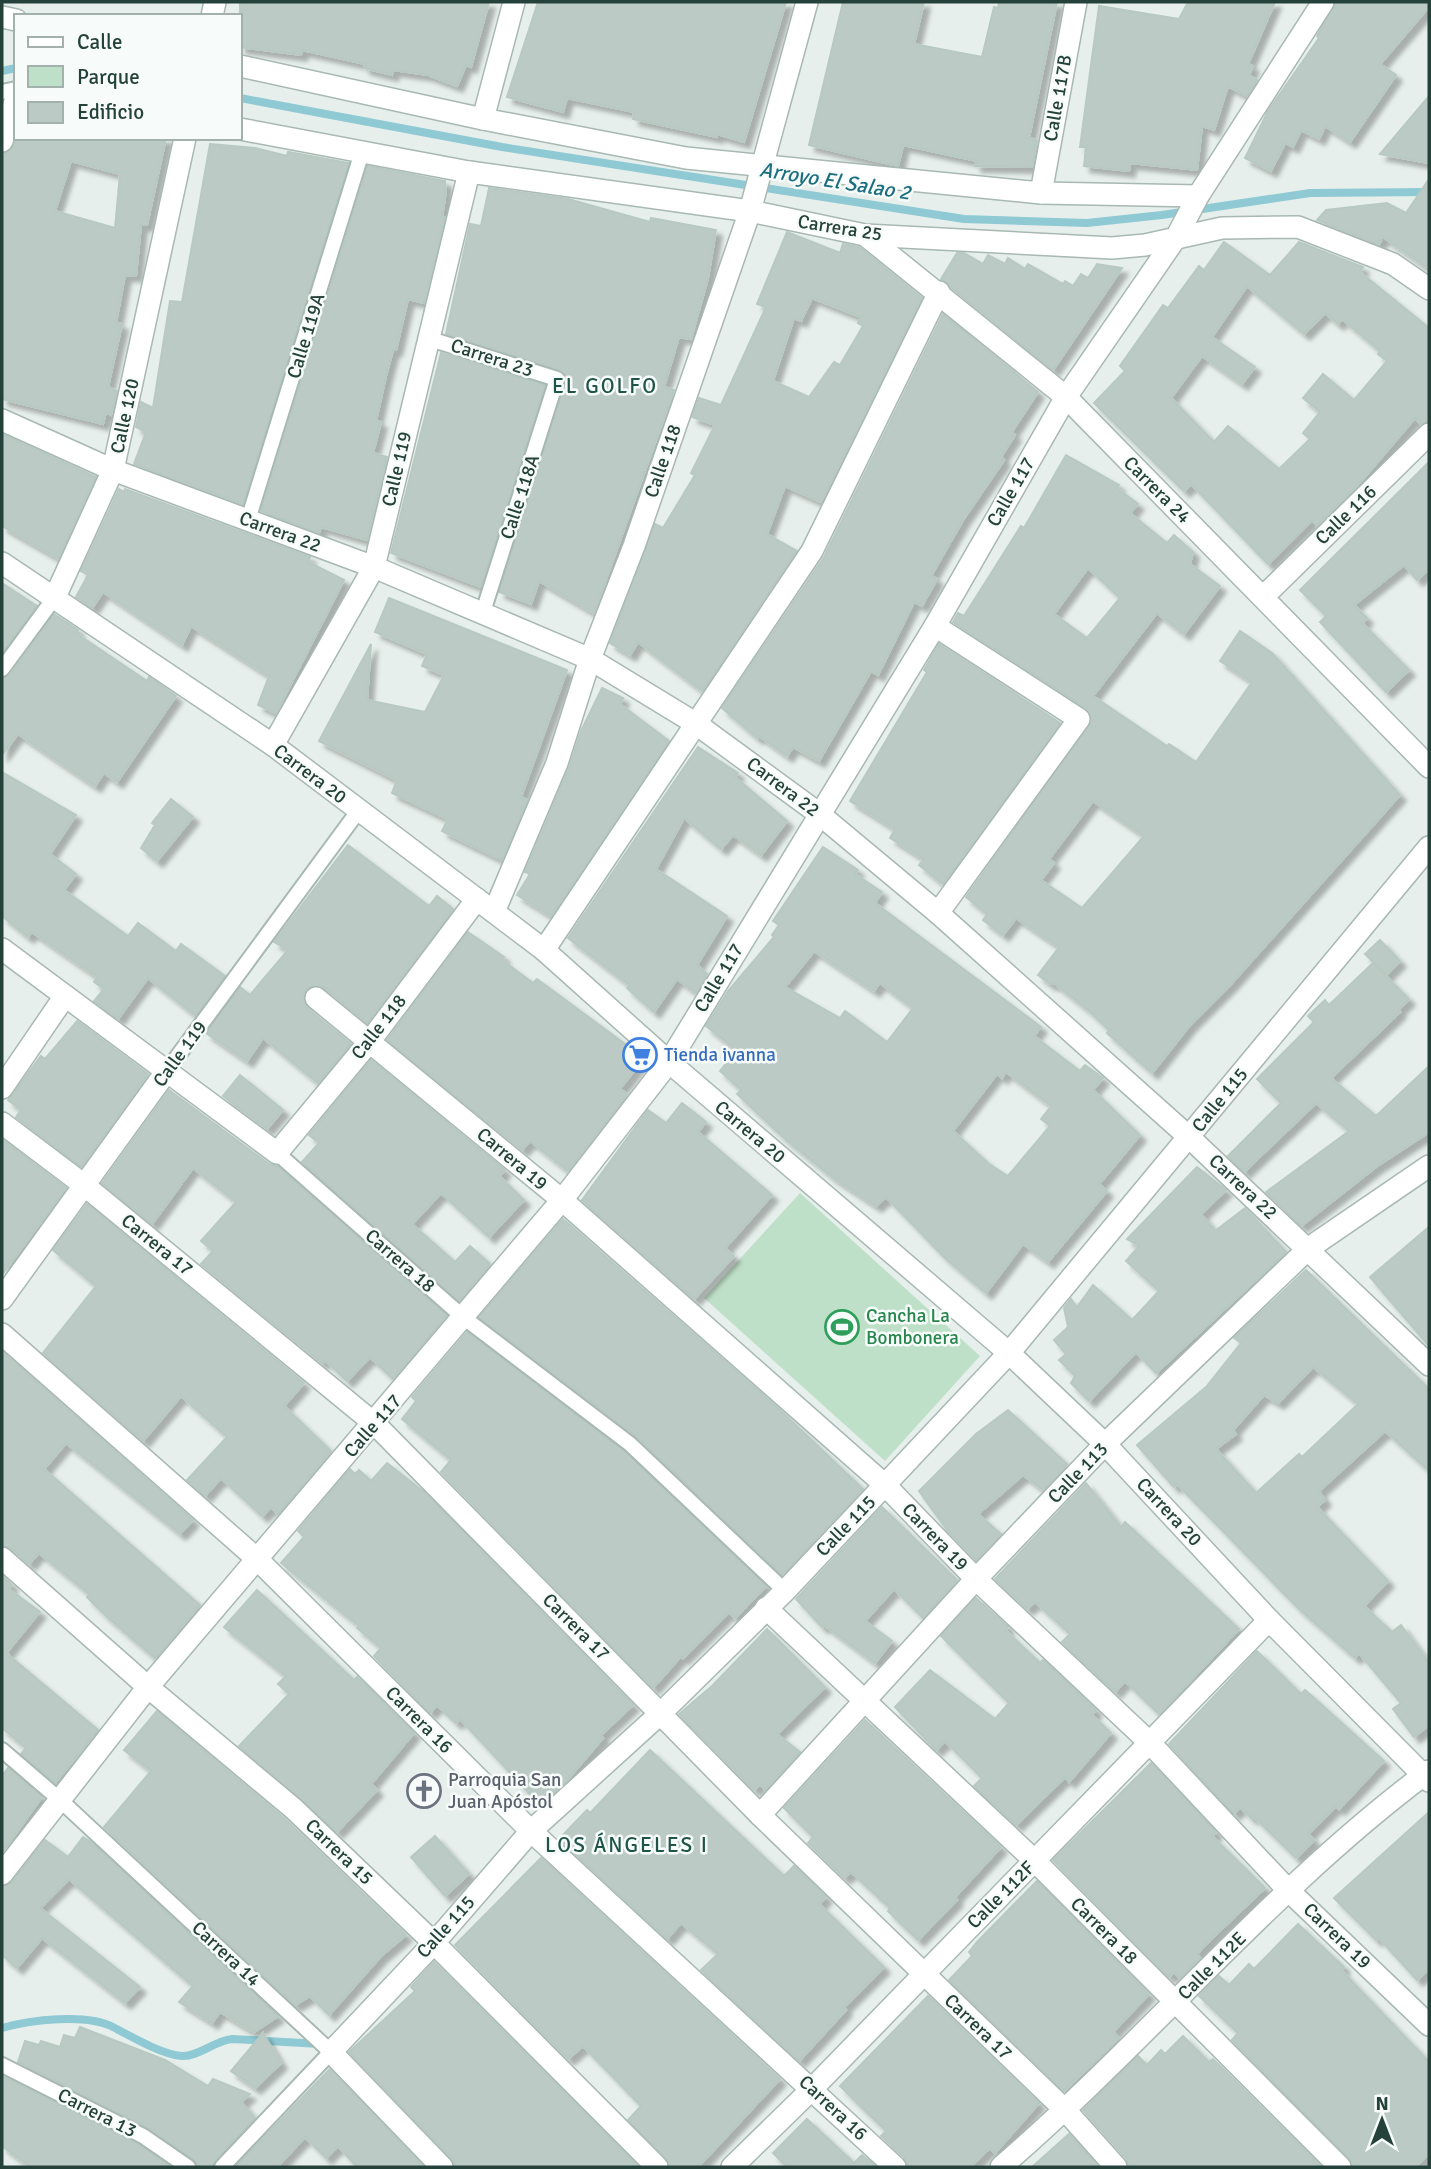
<svg xmlns="http://www.w3.org/2000/svg" width="1431" height="2169" viewBox="0 0 1431 2169" font-family="Signika,sans-serif">
<defs>
<filter id="shadow"><feDropShadow dx="6" dy="6" stdDeviation="2" flood-color="#0004"/></filter>
</defs>
<rect width="100%" height="100%" fill="#e6efeb"/>
<!-- green -->
<path fill="#bfe0c8" d="M800 1193 980 1356 885 1461 704 1298Z"/>
<g fill="none" stroke-linecap="round" stroke-linejoin="round">
<!-- stream -->
<g stroke="#8ec9d4" stroke-width="8">
<path d="M2 71 16 68"/>
<path d="M240 98 502 147 964 219 1087 223 1162 215 1310 193 1429 192"/>
<path d="M2 2028C30 2020 86 2013 113 2027 130 2036 163 2055 182 2056 198 2057 214 2041 232 2039L320 2044"/>
</g>
</g>
<!-- building -->
<g fill="#bbcac4" stroke="#b8c9c2" stroke-width="2" fill-rule="evenodd" filter="url(#shadow)">
<path d="M240 2H489L471 67 466 65 457 86 428 75 393 70 392 75 364 68 365 64 302 50 301 55 240 47Z"/>
<path d="M538 2H786L744 142 717 134V137L633 119 634 112 567 98 563 112 507 97Z"/>
<path d="M843 2H924L914 44 982 57 994 7 998 8 999 2H1057L1029 138 1037 140 1032 167 975 166 977 161 903 145 898 166 809 145Z"/>
<path d="M1188 2H1275L1248 64 1253 66 1249 75 1257 80 1247 96 1228 86 1214 130 1202 126 1197 170 1130 163 1129 171 1084 166 1086 147H1080L1099 6 1179 19Z"/>
<path d="M1336 2H1429V7L1380 64 1396 75 1350 142 1325 126 1319 139 1301 130 1293 147 1285 143 1271 171 1245 158 1268 111 1319 38 1317 36Z"/>
<path d="M1429 96V163L1380 154Z"/>
<path d="M17 138H166L147 225H141L136 276 125 275 116 323 122 324 108 387 117 391 111 415 106 412 103 424 2 399V154L11 150ZM71 161 120 174 115 228 55 211Z"/>
<path d="M210 144 255 148 287 156 288 152 349 163 243 504 134 464 146 432 136 427 141 402 153 408 170 301 182 302Z"/>
<path d="M368 166 445 181 446 191 442 217H445L424 303 408 299 396 350H393L386 376 376 421 381 422 373 453 387 457 367 540 321 527 319 533 261 511Z"/>
<path d="M1429 179V269L1383 237 1379 244 1317 220 1326 210 1387 203 1406 213Z"/>
<path d="M489 188 568 199 650 222 651 218 716 230 708 278 691 339 679 337 664 387 674 390 594 613 539 581 531 604 499 592 566 378 560 370 446 334 470 224 481 226Z"/>
<path d="M787 232 840 253 843 244 859 247 922 298 821 502 785 486 767 534 797 551 702 691 638 642 630 655 610 643 655 524 663 528 695 475 691 473 715 425 692 417 699 398 721 405 766 307 757 304ZM812 298 861 317 858 323 863 326 840 365 834 362 809 397 773 381 794 318 801 321Z"/>
<path d="M1224 242 1270 275 1299 242 1363 267 1360 272 1429 328V421L1421 424 1415 418 1357 486 1317 526 1312 520 1268 564 1191 484 1184 491 1094 403 1125 371 1120 366 1163 305 1168 308 1199 266 1204 270ZM1247 286 1304 334 1325 313 1338 324 1342 319 1380 351 1378 354 1387 361 1354 400 1323 374 1303 398 1320 412 1303 433 1310 439 1279 469 1228 426 1214 442 1171 398 1202 356 1242 384 1255 367 1212 337Z"/>
<path d="M957 253H964L983 264 988 255 1005 264 1008 258 1025 269 1028 264 1063 284 1065 281 1073 286 1081 274 1088 278 1097 264 1122 268 1053 370 941 279Z"/>
<path d="M943 314 1038 392 1011 433 1015 435 1001 457 1004 460 963 520 931 576 937 579 922 606 914 602 878 675 871 671 819 761 793 747 787 756 759 736 757 738 722 708 824 557Z"/>
<path d="M441 353 545 385 481 587 391 553Z"/>
<path d="M2 434 96 477 58 558 2 526Z"/>
<path d="M1066 455 1119 485 1117 488 1138 504 1130 513 1167 543 1174 535 1193 552 1190 564 1220 586 1184 634 1157 613 1093 696 1167 746 1169 744 1196 762 1252 682 1220 661 1240 631 1272 653 1400 795 1231 984 1191 1024 1152 1073 1107 1033 1109 1030 1089 1011 1055 984H1050L1038 975 1059 947 1016 918 1003 935 983 920 987 914 966 897 1092 721 1086 708 953 622 958 613 964 616 1021 526 1024 528ZM1088 568 1120 598 1087 638 1054 614ZM1093 801 1144 836 1082 908 1041 880 1054 863 1049 859Z"/>
<path d="M1429 462V569L1417 580 1404 565 1354 605 1367 618 1362 623 1409 670 1386 692 1320 622 1326 616 1300 590Z"/>
<path d="M119 489 124 492 125 489 310 557 308 562 344 580 276 713 258 705 269 676 191 626 182 645 103 592 92 608 76 597 88 575 81 571Z"/>
<path d="M2 583 37 606 2 653Z"/>
<path d="M389 598 567 670 521 797 527 800 502 860 442 831 448 819 392 793 397 780 319 741 371 644 367 700 425 712 444 675 422 666 427 654 375 632Z"/>
<path d="M54 614 78 630 76 633 147 681 149 677 176 696 117 782 104 773 95 786 18 734 2 755V679L10 675Z"/>
<path d="M939 644 1060 723 943 884 919 865 924 859 890 838 895 829 850 801 927 672 924 670Z"/>
<path d="M602 688 623 698 620 704 669 741 551 916 517 895 530 874 525 872 569 768 581 731Z"/>
<path d="M698 747 738 773 735 777 787 821 761 855 733 835 721 849 684 818 656 869 727 916 697 965 707 974 696 993 677 979 654 1012 627 988 629 985 568 938Z"/>
<path d="M2 772 76 815 50 854 76 874 64 890 128 936 138 923 176 951 181 944 225 976 196 1016 148 978 118 1019 94 1001 104 989 94 982 97 977 32 932 28 937 2 916Z"/>
<path d="M171 799 193 817 157 861 141 848 155 825 152 823Z"/>
<path d="M348 845 429 906 437 896 453 909 367 1023 324 987 312 986 305 990 304 1002 307 1008 351 1044 318 1083 263 1038 247 1061 206 1033 240 987 250 995 288 950 274 942Z"/>
<path d="M823 847 858 870 855 874 882 892 875 903 1041 1027 1034 1036 1080 1071 1085 1065 1103 1078 1093 1090 1140 1135 1099 1184 1107 1191 1048 1262 1023 1244 986 1293 945 1258 886 1197 876 1206 832 1177 785 1139 737 1094 741 1090 720 1071 737 1051 706 1026 728 991 774 937 772 935 779 925 773 921ZM814 951 874 991 880 983 913 1008 887 1042 845 1011 840 1018 785 987ZM1006 1072 1051 1106 1041 1119 1050 1126 1008 1176 989 1164 953 1131 997 1074 1002 1078Z"/>
<path d="M468 932 504 957 502 960 533 983 537 979 644 1058 620 1089 627 1094 568 1171 530 1141 522 1150 387 1040Z"/>
<path d="M1380 940 1400 961 1386 975 1365 954Z"/>
<path d="M1373 963 1409 999 1398 1010 1400 1012 1331 1078 1376 1116 1429 1066V1132L1376 1167 1301 1226 1266 1192 1349 1131 1316 1103 1244 1172 1228 1156 1281 1103 1257 1079 1314 1022 1308 1016 1325 1000 1329 1005Z"/>
<path d="M77 1021 148 1074 81 1167 16 1117 21 1110 8 1100 41 1056 45 1059Z"/>
<path d="M371 1060 505 1170 499 1176 524 1200 489 1237 441 1193 412 1224 455 1262 470 1246 490 1264 459 1301 302 1162 319 1143 309 1135Z"/>
<path d="M240 1075 283 1110 267 1129 223 1096Z"/>
<path d="M169 1090 269 1164 277 1166 447 1315 393 1379 370 1357 347 1381 325 1360 322 1363 201 1264 213 1251 201 1241 236 1202 193 1168 152 1224 102 1183Z"/>
<path d="M682 1103 706 1122 698 1132 772 1195 725 1248 734 1256 694 1299 582 1200 648 1110 666 1123Z"/>
<path d="M2 1139 66 1188 2 1275Z"/>
<path d="M1197 1167 1226 1190 1201 1214 1215 1231 1245 1208 1286 1252 1156 1373 1136 1352 1089 1401 1071 1383 1075 1376 1059 1360 1066 1354 1054 1340 1068 1327 1064 1308 1071 1299 1077 1307 1093 1285 1132 1320 1159 1291 1126 1261 1139 1246 1127 1239Z"/>
<path d="M87 1204 304 1383 284 1406 331 1451 278 1514 271 1507 262 1516 221 1478 205 1496 187 1480 227 1437 181 1396 143 1441 43 1353 96 1286 53 1250Z"/>
<path d="M563 1219 779 1409 863 1489 782 1575 636 1436 479 1317Z"/>
<path d="M1429 1227V1346L1370 1277Z"/>
<path d="M1306 1270 1429 1389V1471L1385 1431 1319 1491 1325 1500 1317 1507 1388 1581 1364 1606 1392 1632 1401 1625 1429 1663V1725L1414 1737 1393 1709 1401 1703 1359 1653 1355 1658 1299 1609 1177 1484 1174 1487 1137 1445 1206 1387 1241 1343 1234 1338ZM1313 1367 1358 1404 1302 1457 1299 1454 1256 1493 1216 1449 1236 1434 1233 1430 1264 1395 1278 1403Z"/>
<path d="M467 1332 624 1451 766 1586 735 1618 729 1612 683 1658 681 1656 653 1688 441 1472 451 1460 402 1419 416 1401 412 1397Z"/>
<path d="M2 1351 193 1520 180 1534 66 1443 44 1469 200 1605 155 1658 107 1617 87 1597 89 1594 39 1553 29 1564 11 1548 2 1545Z"/>
<path d="M1008 1410 1067 1464 1043 1490 1023 1475 978 1514 1001 1534 976 1560 947 1530 919 1491 976 1434Z"/>
<path d="M387 1463 424 1492 633 1705 601 1735 603 1738 563 1785 540 1805 460 1719 456 1723 437 1705 430 1713 374 1656 381 1648 357 1628 359 1626 281 1563 304 1537 298 1531 350 1469 355 1474 359 1470 371 1481Z"/>
<path d="M1086 1483 1121 1527 1125 1522 1239 1629 1159 1714 1125 1681 1115 1692 1062 1642 1070 1634 1035 1602 1027 1609 995 1579Z"/>
<path d="M882 1507 957 1580 923 1618 894 1589 865 1621 892 1641 875 1663 824 1625 822 1627 796 1599Z"/>
<path d="M2 1575 12 1585 9 1589 40 1612 6 1653 98 1730 55 1783 21 1754 26 1748 2 1728Z"/>
<path d="M257 1590 354 1680 357 1677 414 1733 371 1784 377 1790 337 1832 239 1746 289 1694 278 1684 286 1676 224 1627Z"/>
<path d="M976 1598 1008 1627 1005 1630 1040 1663 1043 1660 1096 1710 1092 1715 1111 1733 1069 1782 1065 1777 1016 1825 974 1786 982 1778 945 1741 936 1750 895 1707 930 1670 995 1719 1009 1703 941 1636Z"/>
<path d="M767 1629 825 1687 777 1734 800 1752 765 1790 760 1784 754 1790 679 1714 712 1686Z"/>
<path d="M1257 1651 1301 1694 1305 1690 1384 1761 1339 1809 1336 1806 1308 1834 1314 1840 1296 1858 1253 1816 1251 1818 1240 1807 1234 1814 1169 1744Z"/>
<path d="M157 1711 285 1819 406 1935 381 1956 329 2015 310 1996 295 2005 104 1827 151 1771 124 1750Z"/>
<path d="M865 1720 1001 1847 955 1897 957 1900 918 1940 888 1911 890 1908 851 1872 844 1878 808 1843 813 1837 784 1808Z"/>
<path d="M650 1750 784 1876 794 1866 826 1897 819 1904 884 1967 844 2007 846 2010 799 2061 701 1970 718 1954 681 1923 667 1939 559 1839 587 1810 590 1813Z"/>
<path d="M1151 1763 1216 1832 1212 1836 1265 1888 1210 1940 1197 1954 1200 1958 1180 1978 1174 1972 1169 1977 1053 1860Z"/>
<path d="M8 1768 42 1797 2 1853V1776Z"/>
<path d="M1429 1812V1969L1417 1980 1378 1937 1376 1940 1334 1898Z"/>
<path d="M435 1836 469 1874 445 1896 411 1857Z"/>
<path d="M83 1837 91 1842 278 2016 254 2032 220 2012 212 2023 179 2002 193 1986 69 1879 40 1908 140 1987 125 2003 42 1938 17 1968 2 1955V1887L12 1882 45 1840 68 1857Z"/>
<path d="M541 1858 780 2079 698 2167H670L666 2158 628 2120 641 2106 583 2046 568 2059 455 1945Z"/>
<path d="M1037 1881 1149 1994 1113 2032 1119 2038 1064 2091 949 1980 972 1956 969 1952 977 1942Z"/>
<path d="M1298 1924 1344 1967 1341 1970 1429 2062V2154L1415 2167H1353L1349 2158 1232 2040 1238 2033 1199 1996 1219 1976 1229 1985 1249 1964 1254 1969Z"/>
<path d="M434 1962 639 2167H455L451 2158 349 2052 415 1991 411 1987Z"/>
<path d="M928 1996 1039 2103 995 2153 990 2148 970 2167H908L904 2157 881 2136 886 2131 840 2086Z"/>
<path d="M80 2027 165 2060 208 2086 213 2079 250 2094 241 2102 255 2118 215 2160 213 2167H198L193 2159 147 2127 18 2062 25 2041 39 2045 41 2041 60 2047 64 2035 75 2038Z"/>
<path d="M263 2033 281 2063 255 2088 231 2071Z"/>
<path d="M1183 2036 1209 2062 1213 2059 1322 2167H1129L1126 2158 1083 2110 1138 2056 1147 2065 1161 2050 1165 2054Z"/>
<path d="M330 2069 424 2167H357L338 2146 326 2158 305 2137 277 2167H235Z"/>
<path d="M2 2076 138 2144 171 2167H30L2 2146Z"/>
<path d="M807 2119 854 2163 862 2155 876 2167H787L773 2153Z"/>
<path d="M1069 2134 1099 2167H1032Z"/>
</g>
<g fill="none" stroke-linecap="round" stroke-linejoin="round">
<!-- service casing -->
<g stroke="#a8b8b2" stroke-width="18">
<g id="service">
<path d="M2 92 16 89"/>
<path d="M427 338 557 379 482 615"/>
<path d="M248 520 362 152"/>
<path d="M2 669 55 597"/>
<path d="M166 1072 359 810"/>
<path d="M277 1153 463 1317 630 1444 785 1591"/>
<path d="M2 1750 59 1799 331 2052 222 2167"/>
<path d="M2 2065 143 2136 188 2167"/>
</g>
</g>
<!-- minor casing -->
<g stroke="#a8b8b2" stroke-width="24">
<g id="minor">
<path d="M212 16 215 2"/>
<path d="M2 17 16 20"/>
<path d="M240 66 483 119 686 158 1041 193 1198 196"/>
<path d="M483 119 514 2"/>
<path d="M240 129 469 172 750 211 865 235 1112 248 1145 245 1222 228 1298 227 1393 264 1429 289"/>
<path d="M2 141 16 98"/>
<path d="M1041 193 1076 2"/>
<path d="M865 235 1066 397 1429 767"/>
<path d="M2 420 113 470 374 567 590 659 695 723 818 813 938 913 1190 1138 1429 1365"/>
<path d="M2 563 273 745 544 950 669 1062 1009 1353 1105 1444 1269 1620 1429 1781"/>
<path d="M55 597 113 470 185 138"/>
<path d="M1263 597 1429 434"/>
<path d="M935 626 1079 719 938 913"/>
<path d="M273 745 374 567 469 172"/>
<path d="M494 912 557 763 590 659 634 546 750 211 807 2"/>
<path d="M2 949 277 1153 370 1041 477 899"/>
<path d="M544 950 812 551 939 292"/>
<path d="M316 998 562 1200 885 1485 976 1579 1149 1742 1288 1890 1429 2025"/>
<path d="M2 1088 65 996"/>
<path d="M2 1123 84 1185 375 1424 760 1815 1066 2111 1116 2167"/>
<path d="M2 1299 166 1072"/>
<path d="M2 1334 257 1559 531 1831 895 2167"/>
<path d="M2 1558 148 1687 294 1809 434 1943 657 2167"/>
<path d="M766 1608 1035 1861 1340 2167"/>
<path d="M760 1815 976 1579 1105 1444 1309 1248 1429 1166"/>
<path d="M2 1874 148 1687 562 1200 669 1062 935 626 1066 397 1177 236 1198 196 1323 2"/>
<path d="M442 2167 331 2052 434 1943 531 1831 661 1713 785 1591 1009 1353 1429 847"/>
<path d="M732 2167 812 2089 1269 1620"/>
<path d="M1001 2167C1148 2040 1273 1887 1429 1771"/>
</g>
</g>
<!-- service -->
<use href="#service" stroke="#fff" stroke-width="14"/>
<!-- minor -->
<use href="#minor" stroke="#fff" stroke-width="21"/>
</g>
<!-- icons -->
<defs>
<g id="supermarket-ring" transform="scale(1.75)"><circle r="9.5" fill="#f7fbf9" stroke="#3f7fe0" stroke-width="1.5"/><path d="M-6-5.5h2.5l.6 2H6L4.5 2H-2.5L-4.4-4H-6ZM-1.5 3.2a1.3 1.3 0 1 0 .1 0ZM3 3.2a1.3 1.3 0 1 0 .1 0Z" fill="#3f7fe0"/></g>
<g id="stadium-ring" transform="scale(1.75)"><circle r="9.5" fill="#f7fbf9" stroke="#2e9e5b" stroke-width="1.5"/><path d="M0-5a6.5 5 0 1 0 0 10a6.5 5 0 1 0 0-10ZM-3.5-1.8h7v3.6h-7Z" fill="#2e9e5b"/></g>
<g id="church-ring" transform="scale(1.75)"><circle r="9.5" fill="#f7fbf9" stroke="#6b7280" stroke-width="1.5"/><path d="M-1.2-6h2.4v3.5h3.3v2.4h-3.3V6h-2.4V-.1h-3.3v-2.4h3.3Z" fill="#6b7280"/></g>
</defs>
<g fill-rule="evenodd">
<use href="#supermarket-ring" x="640" y="1055"/>
<use href="#stadium-ring" x="842" y="1327"/>
<use href="#church-ring" x="424" y="1791"/>
</g>
<g text-anchor="middle" dominant-baseline="central" stroke-width="5" stroke-linejoin="round" paint-order="stroke">
<!-- street labels -->
<g font-size="19" fill="#24423a" stroke="#f7fbf9">
<text transform="translate(1058 98) rotate(-80)">Calle 117B</text>
<text transform="translate(840 228) rotate(9)">Carrera 25</text>
<text transform="translate(306 336) rotate(-73)">Calle 119A</text>
<text transform="translate(492 358) rotate(18)">Carrera 23</text>
<text transform="translate(125 416) rotate(-78)">Calle 120</text>
<text transform="translate(663 461) rotate(-71)">Calle 118</text>
<text transform="translate(397 469) rotate(-77)">Calle 119</text>
<text transform="translate(1157 490) rotate(45)">Carrera 24</text>
<text transform="translate(1011 492) rotate(-60)">Calle 117</text>
<text transform="translate(520 497) rotate(-72)">Calle 118A</text>
<text transform="translate(1346 515) rotate(-44)">Calle 116</text>
<text transform="translate(280 532) rotate(20)">Carrera 22</text>
<text transform="translate(310 774) rotate(37)">Carrera 20</text>
<text transform="translate(783 787) rotate(37)">Carrera 22</text>
<text transform="translate(719 978) rotate(-59)">Calle 117</text>
<text transform="translate(379 1027) rotate(-52)">Calle 118</text>
<text transform="translate(180 1054) rotate(-54)">Calle 119</text>
<text transform="translate(1220 1100) rotate(-51)">Calle 115</text>
<text transform="translate(750 1132) rotate(40)">Carrera 20</text>
<text transform="translate(512 1159) rotate(40)">Carrera 19</text>
<text transform="translate(1243 1187) rotate(43)">Carrera 22</text>
<text transform="translate(157 1245) rotate(39)">Carrera 17</text>
<text transform="translate(400 1261) rotate(41)">Carrera 18</text>
<text transform="translate(373 1426) rotate(-49)">Calle 117</text>
<text transform="translate(1078 1473) rotate(-46)">Calle 113</text>
<text transform="translate(1169 1512) rotate(47)">Carrera 20</text>
<text transform="translate(846 1526) rotate(-46)">Calle 115</text>
<text transform="translate(935 1537) rotate(46)">Carrera 19</text>
<text transform="translate(576 1627) rotate(45)">Carrera 17</text>
<text transform="translate(419 1720) rotate(45)">Carrera 16</text>
<text transform="translate(339 1852) rotate(44)">Carrera 15</text>
<text transform="translate(1001 1895) rotate(-45)">Calle 112F</text>
<text transform="translate(446 1927) rotate(-48)">Calle 115</text>
<text transform="translate(1104 1931) rotate(45)">Carrera 18</text>
<text transform="translate(1337 1936) rotate(44)">Carrera 19</text>
<text transform="translate(226 1954) rotate(43)">Carrera 14</text>
<text transform="translate(1212 1966) rotate(-45)">Calle 112E</text>
<text transform="translate(978 2027) rotate(44)">Carrera 17</text>
<text transform="translate(833 2108) rotate(43)">Carrera 16</text>
<text transform="translate(97 2113) rotate(27)">Carrera 13</text>
</g>
<!-- shop labels -->
<g font-size="19" fill="#366cbe" stroke="#f7fbf9" text-anchor="start">
<text x="664" y="1055">Tienda ivanna</text>
</g>
<!-- leisure labels -->
<g font-size="19" fill="#27864d" stroke="#f7fbf9" text-anchor="start">
<text x="866" y="1316">Cancha La<tspan x="866" dy="22">Bombonera</tspan></text>
</g>
<!-- worship labels -->
<g font-size="19" fill="#5b616d" stroke="#f7fbf9" text-anchor="start">
<text x="448" y="1780">Parroquia San<tspan x="448" dy="22">Juan Apóstol</tspan></text>
</g>
<!-- water labels -->
<g font-size="21" font-style="italic" fill="#1c6f80" stroke="#f7fbf9">
<text transform="translate(835 181) rotate(9)">Arroyo El Salao 2</text>
</g>
<!-- neighbourhood labels -->
<g font-size="21" letter-spacing="2" fill="#1f5548" stroke="#f7fbf9">
<text x="605" y="386">EL GOLFO</text>
<text x="627" y="1845">LOS ÁNGELES I</text>
</g>
</g>
<!-- border -->
<rect width="1431" height="2169" fill="none" stroke="#24423a" stroke-width="7"/>
<!-- legend -->
<rect x="14" y="14" width="228" height="126" fill="#f7fbf9" stroke="#a3b1ad" stroke-width="2"/>
<rect x="28" y="37" width="35" height="10" fill="#ffffff" stroke="#a3b1ad" stroke-width="2"/>
<text x="77" y="49" font-size="21" fill="#24423a">Calle</text>
<rect x="28" y="66" width="35" height="21" fill="#bfe0c8" stroke="#a3b1ad" stroke-width="2"/>
<text x="77" y="84" font-size="21" fill="#24423a">Parque</text>
<rect x="28" y="102" width="35" height="21" fill="#bbcac4" stroke="#a3b1ad" stroke-width="2"/>
<text x="77" y="119" font-size="21" fill="#24423a">Edificio</text>
<!-- north arrow -->
<g transform="translate(1382 2120)" stroke="#f7fbf9" stroke-width="5" paint-order="stroke">
<path d="M0-5L12 26L0 18L-12 26Z" fill="#24423a"/>
<text y="-10" font-size="19" font-weight="bold" text-anchor="middle" fill="#24423a">N</text>
</g>
</svg>
